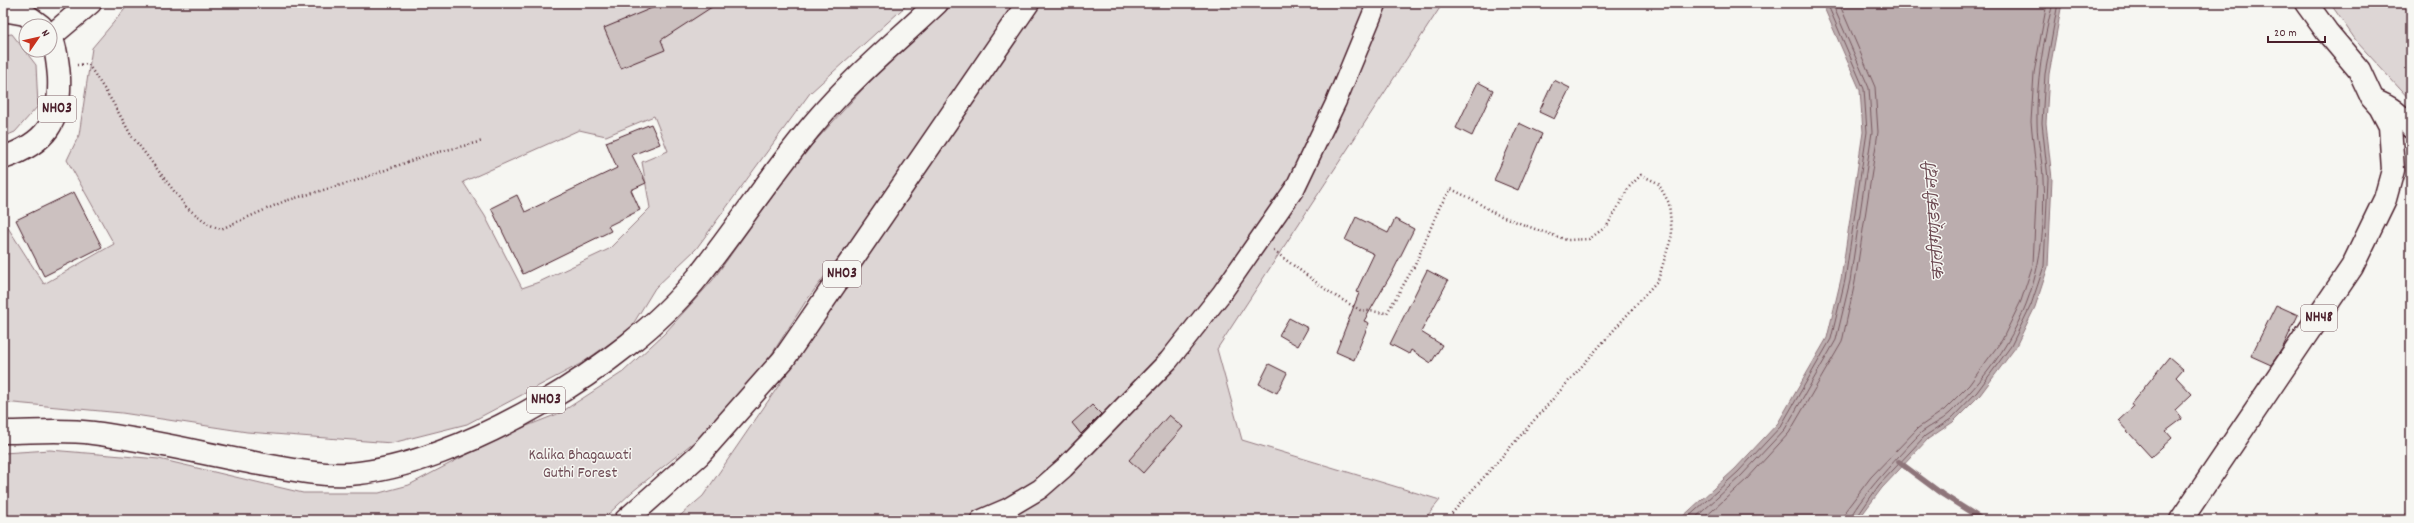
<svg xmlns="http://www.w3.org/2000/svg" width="2414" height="523" viewBox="0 0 2414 523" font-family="Dekko,'Playpen Sans Deva',sans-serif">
<rect width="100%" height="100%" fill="#f6f6f2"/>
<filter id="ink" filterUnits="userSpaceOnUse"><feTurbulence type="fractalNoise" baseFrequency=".025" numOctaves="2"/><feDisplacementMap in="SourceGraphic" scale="8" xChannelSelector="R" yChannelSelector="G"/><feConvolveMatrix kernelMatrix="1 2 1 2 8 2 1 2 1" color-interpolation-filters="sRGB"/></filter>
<g filter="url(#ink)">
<!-- green -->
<g fill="#ddd6d5" stroke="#947a80" fill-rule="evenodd">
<path d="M130 3H909L810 93 696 249 655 288 630 329 582 363 467 424 392 443 247 432 122 413 3 402V220L44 284 114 244 67 160 79 135 92 48ZM654 116 668 151 642 162 650 208 609 249 539 282 522 288 485 216 463 182 579 130 606 136Z"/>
<path d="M955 3H1020L966 73 884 197 806 301 750 388 716 424 632 492 602 520H3V453L50 450 159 459 303 493H379L409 485 504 435 560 413 623 372 665 333 712 281 800 158 891 58Z"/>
<path d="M1041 3H1443L1217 349 1242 440 1440 500 1424 520H675L703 496Z"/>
<path d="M2330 3H2411V101L2357 42Z"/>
<path d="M12 34 36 65 38 106 15 132 3 137V35Z"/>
</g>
<!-- water -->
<path fill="#bbadae" stroke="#8e747a" d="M1822 3H2062L2049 74 2046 123 2052 179 2048 267 2035 307 2015 348 1980 395 1953 422 1928 439 1882 488 1858 520H1679L1735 469 1778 423 1827 338 1841 279 1863 132 1860 90Z"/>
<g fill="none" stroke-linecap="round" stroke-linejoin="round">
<!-- shore -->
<g stroke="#77585f" stroke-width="1">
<path d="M1685 520 1738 472 1781 426 1831 339 1845 280 1867 132 1864 89 1827 3"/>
<path d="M1693 520 1741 476 1785 429 1836 340 1850 281 1872 132 1869 88 1832 3"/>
<path d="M1702 520 1746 480 1789 433 1842 342 1855 282 1878 132 1875 87 1839 3"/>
<path d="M1844 520 1846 510 1871 477 1918 428 1944 410 1969 385 2002 340 2021 301 2033 264 2037 180 2031 122 2034 73 2047 3"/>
<path d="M1850 520C1850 508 1910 443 1922 432 1931 425 1942 421 1950 413 1971 392 1992 369 2007 343 2038 291 2046 240 2043 180 2043 161 2037 142 2037 123 2036 83 2043 41 2053 3"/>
<path d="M1855 520 1879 485 1925 436 1951 419 1977 392 2011 346 2031 305 2044 266 2048 179 2042 123 2045 74 2058 3"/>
</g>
<!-- stream -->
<path stroke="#8e747a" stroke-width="5.5" d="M1899 462 1942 494 1983 520"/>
</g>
<!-- building -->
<g fill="#ccc1c0" stroke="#4a1f2b">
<path d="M664 3H718L661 40 665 50 621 68 604 28Z"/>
<path d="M1554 80 1570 88 1554 119 1539 112Z"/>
<path d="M1478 82 1493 90 1472 136 1456 128Z"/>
<path d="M1519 123 1542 134 1518 190 1494 180Z"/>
<path d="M651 124 660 144 632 155 646 183 631 190 640 210 608 226 611 231 523 274 491 208 517 195 525 212 617 168 606 142Z"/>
<path d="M74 192 102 247 44 276 16 220Z"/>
<path d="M1356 217 1388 233 1395 219 1414 229 1393 271 1364 321 1369 323 1354 360 1336 352 1359 293 1356 292 1374 254 1345 240Z"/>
<path d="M1427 270 1448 281 1421 332 1442 345 1431 363 1411 350 1409 354 1390 344Z"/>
<path d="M2276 305 2298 315 2282 349 2271 365 2251 356Z"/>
<path d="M1289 318 1308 328 1298 346 1279 335Z"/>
<path d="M2169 357 2183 369 2176 377 2192 394 2175 410 2182 419 2166 431 2172 438 2151 457 2118 421 2133 407 2131 404Z"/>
<path d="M1269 364 1287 373 1277 393 1259 384Z"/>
<path d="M1092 405 1101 414 1081 434 1072 423Z"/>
<path d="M1169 415 1183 427 1143 473 1129 460Z"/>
</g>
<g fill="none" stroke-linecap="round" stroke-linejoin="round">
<!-- street casing -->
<g stroke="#4a1f2b" stroke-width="22">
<g id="street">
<path d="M2372 98C2390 105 2402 112 2411 129"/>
<path d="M980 520 1008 508 1040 489 1064 468 1169 360 1222 293 1295 188 1336 102 1377 3"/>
</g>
</g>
<!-- secondary casing -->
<g stroke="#4a1f2b" stroke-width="25">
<path id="secondary" d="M51 36 90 3"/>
</g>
<!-- primary casing -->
<g stroke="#4a1f2b" stroke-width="25">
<g id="primary">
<path d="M3 10 25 14 41 26"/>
<path d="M3 158C46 143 61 122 59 77 58 64 56 46 50 35"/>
<path d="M3 432C33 432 64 429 93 433 149 440 205 454 260 464 289 469 320 476 349 474 460 466 628 364 697 278 738 227 773 171 816 121 852 78 897 41 937 3"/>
<path d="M626 520 699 455 783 360 1028 3"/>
</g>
</g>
<!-- highway casing -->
<g stroke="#4a1f2b" stroke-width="25">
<path id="highway" d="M2181 520 2352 267 2385 199 2393 170 2390 126 2380 107 2372 98 2359 70 2327 32 2306 3"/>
</g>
<!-- path -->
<g stroke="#4a1f2b" stroke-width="2.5" stroke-dasharray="1 3" stroke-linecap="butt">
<path d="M77 65 88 64 112 101 131 135 187 208 210 225 221 229 285 201 355 181 427 155 483 141"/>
<path d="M1274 251 1332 294 1360 310 1387 313 1415 265 1440 206 1451 189 1470 198 1496 214 1535 229 1567 240 1589 239 1607 226 1629 187 1641 175 1658 183 1669 203 1672 235 1658 280 1446 520"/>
</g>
<!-- street -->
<use href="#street" stroke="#f6f6f2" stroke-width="19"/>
<!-- secondary -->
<use href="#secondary" stroke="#f6f6f2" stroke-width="22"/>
<!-- primary -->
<use href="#primary" stroke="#f6f6f2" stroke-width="22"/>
<!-- highway -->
<use href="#highway" stroke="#f6f6f2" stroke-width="22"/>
</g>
</g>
<g text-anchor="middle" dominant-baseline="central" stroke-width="3" stroke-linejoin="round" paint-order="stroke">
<!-- shield labels -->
<g fill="#f6f6f2" stroke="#7e6067" stroke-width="1">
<rect x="38" y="96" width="38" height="26" rx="3"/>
<rect x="823" y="261" width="38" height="26" rx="3"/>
<rect x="2301" y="305" width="36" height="26" rx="3"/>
<rect x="527" y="387" width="38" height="26" rx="3"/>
</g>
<g font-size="15" font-weight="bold" fill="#4a1f2b">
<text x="57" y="109">NH03</text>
<text x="842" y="274">NH03</text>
<text x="2319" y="318">NH48</text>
<text x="546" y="400">NH03</text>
</g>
<!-- park labels -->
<g font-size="16" fill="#6f4d56" stroke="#f6f6f2">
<text x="580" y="455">Kalika Bhagawati<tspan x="580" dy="18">Guthi Forest</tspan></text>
</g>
<!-- water labels -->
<g font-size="17" font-style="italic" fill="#6c4a52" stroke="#f6f6f2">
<text transform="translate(1936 222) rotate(-94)">कालीगण्डकी नदी</text>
</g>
</g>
<!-- margin -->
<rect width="2414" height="523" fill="none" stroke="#f6f6f2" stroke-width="16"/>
<rect x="8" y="8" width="2398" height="507" fill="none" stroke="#4a1f2b" stroke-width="1.5" filter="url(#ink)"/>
<!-- north arrow -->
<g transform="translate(38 38) rotate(56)"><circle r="19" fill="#f6f6f2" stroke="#b1a0a2"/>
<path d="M0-3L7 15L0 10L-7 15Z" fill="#c8321e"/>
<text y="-6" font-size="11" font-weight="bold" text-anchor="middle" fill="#4a1f2b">N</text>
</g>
<!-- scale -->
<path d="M2268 36v6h57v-6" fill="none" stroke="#4a1f2b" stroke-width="2"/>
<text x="2274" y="36" font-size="12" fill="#4a1f2b" stroke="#f6f6f2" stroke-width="3" paint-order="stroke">20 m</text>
</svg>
